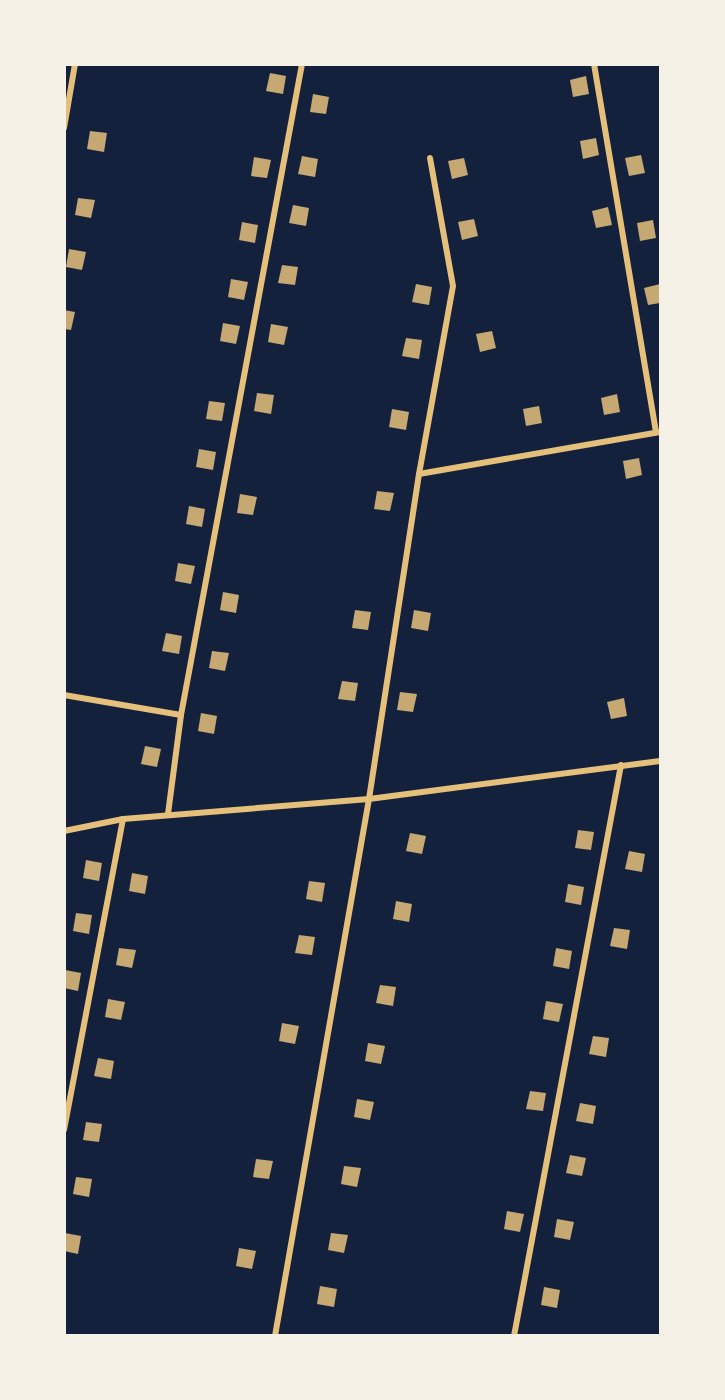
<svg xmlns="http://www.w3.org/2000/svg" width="725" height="1400" viewBox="0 0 725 1400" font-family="'Source Sans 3',sans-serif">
<rect width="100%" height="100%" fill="#14213d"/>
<!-- building -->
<g fill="#c6a872">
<path d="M270 73 286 76 283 94 266 91Z"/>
<path d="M586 76 589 94 573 97 570 80Z"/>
<path d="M313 94 329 97 326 114 310 112Z"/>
<path d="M90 131 107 133 104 152 87 149Z"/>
<path d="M596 138 599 155 583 159 580 141Z"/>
<path d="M641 155 645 173 629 176 625 158Z"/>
<path d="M302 156 318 159 315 177 298 174Z"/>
<path d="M254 157 271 160 267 178 251 176Z"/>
<path d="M464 158 468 175 452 179 448 161Z"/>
<path d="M78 198 95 200 91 218 75 215Z"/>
<path d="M293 205 309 208 306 226 289 223Z"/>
<path d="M608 207 612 225 596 228 592 211Z"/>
<path d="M474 219 478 236 462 240 458 222Z"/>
<path d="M653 220 656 238 640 241 637 223Z"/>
<path d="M242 222 258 225 255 243 239 240Z"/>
<path d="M69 249 86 252 82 270 66 267Z"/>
<path d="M282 265 298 267 295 285 278 283Z"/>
<path d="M231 279 248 282 244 300 228 297Z"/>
<path d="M416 284 432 287 429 305 412 302Z"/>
<path d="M660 284V303L648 305 644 288Z"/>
<path d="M64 310 75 312 71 330 64 329Z"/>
<path d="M223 323 240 326 236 344 220 341Z"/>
<path d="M271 324 288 327 284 345 268 342Z"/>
<path d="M492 331 496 348 480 352 476 334Z"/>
<path d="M406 338 422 340 419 359 402 356Z"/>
<path d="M257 393 274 395 271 414 254 411Z"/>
<path d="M617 394 620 412 604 415 601 398Z"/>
<path d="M209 401 225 403 222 421 206 419Z"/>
<path d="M539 406 542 423 526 426 523 409Z"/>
<path d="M392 409 409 412 406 430 389 427Z"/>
<path d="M199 449 216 452 213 470 196 467Z"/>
<path d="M639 458 642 475 626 479 623 461Z"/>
<path d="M377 491 394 493 390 511 374 509Z"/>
<path d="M240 494 257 497 253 515 237 513Z"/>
<path d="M189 506 205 509 202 527 186 524Z"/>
<path d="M178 563 195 566 191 584 175 581Z"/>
<path d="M223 592 239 595 236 613 220 610Z"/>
<path d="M355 610 371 612 368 630 352 628Z"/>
<path d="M414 610 431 613 428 631 411 628Z"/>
<path d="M166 633 182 636 179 654 162 651Z"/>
<path d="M212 651 229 653 225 671 209 668Z"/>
<path d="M342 681 358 683 355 701 338 699Z"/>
<path d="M400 692 417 694 413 712 397 710Z"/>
<path d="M624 698 627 716 611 719 607 702Z"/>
<path d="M201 713 217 716 214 734 198 731Z"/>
<path d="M145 746 161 749 157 767 141 764Z"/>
<path d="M578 830 594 832 591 850 575 848Z"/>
<path d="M410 833 426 836 422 854 406 851Z"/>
<path d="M629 851 645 854 642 872 625 869Z"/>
<path d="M86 860 102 863 99 881 83 878Z"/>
<path d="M132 873 148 876 145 894 129 891Z"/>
<path d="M309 881 325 883 322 902 306 899Z"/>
<path d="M568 884 584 887 581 905 565 902Z"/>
<path d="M396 901 412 904 409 922 393 919Z"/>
<path d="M76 913 92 915 89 934 73 931Z"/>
<path d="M614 928 630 930 627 949 610 946Z"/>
<path d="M299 935 315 937 312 955 295 953Z"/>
<path d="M119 948 136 950 132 968 116 965Z"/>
<path d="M556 948 572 951 569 969 553 966Z"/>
<path d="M65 970 81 973 78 991 64 988Z"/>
<path d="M380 985 396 987 393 1006 376 1003Z"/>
<path d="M108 999 125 1002 121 1020 105 1017Z"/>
<path d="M546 1001 563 1004 559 1022 543 1019Z"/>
<path d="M282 1023 299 1026 295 1044 279 1041Z"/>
<path d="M593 1036 609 1038 606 1057 589 1054Z"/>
<path d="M368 1043 385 1046 381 1064 365 1061Z"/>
<path d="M98 1058 114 1061 111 1079 94 1076Z"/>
<path d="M530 1091 546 1093 543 1111 526 1109Z"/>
<path d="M357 1099 374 1102 370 1120 354 1117Z"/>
<path d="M580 1103 596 1106 593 1124 576 1121Z"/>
<path d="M86 1122 102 1124 99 1142 83 1140Z"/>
<path d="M570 1155 586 1158 582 1176 566 1173Z"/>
<path d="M256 1159 273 1161 269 1179 253 1177Z"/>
<path d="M344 1166 361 1168 357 1187 341 1184Z"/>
<path d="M76 1177 92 1179 89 1197 73 1194Z"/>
<path d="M507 1211 524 1214 520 1232 504 1229Z"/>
<path d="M557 1219 574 1222 570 1240 554 1237Z"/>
<path d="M65 1233 81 1236 78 1254 64 1251Z"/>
<path d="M331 1233 348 1235 344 1253 328 1250Z"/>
<path d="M239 1248 256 1251 252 1269 236 1266Z"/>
<path d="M320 1286 337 1289 334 1307 317 1304Z"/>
<path d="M544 1287 560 1290 557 1308 541 1305Z"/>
</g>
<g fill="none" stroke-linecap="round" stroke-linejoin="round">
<!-- minor -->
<g stroke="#e5c07b" stroke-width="6">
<path d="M594 64 656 432"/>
<path d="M64 128 75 64"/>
<path d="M419 474 453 286 430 158"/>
<path d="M64 695 181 715"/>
<path d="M168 814 181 715 302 64"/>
<path d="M64 831 123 819 369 799 660 761"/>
<path d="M64 1130 123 819"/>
<path d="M275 1336 369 799 419 474 660 432"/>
<path d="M514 1336 621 765"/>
</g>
</g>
<!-- border -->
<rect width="725" height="1400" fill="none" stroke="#f6f1e7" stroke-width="132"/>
</svg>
